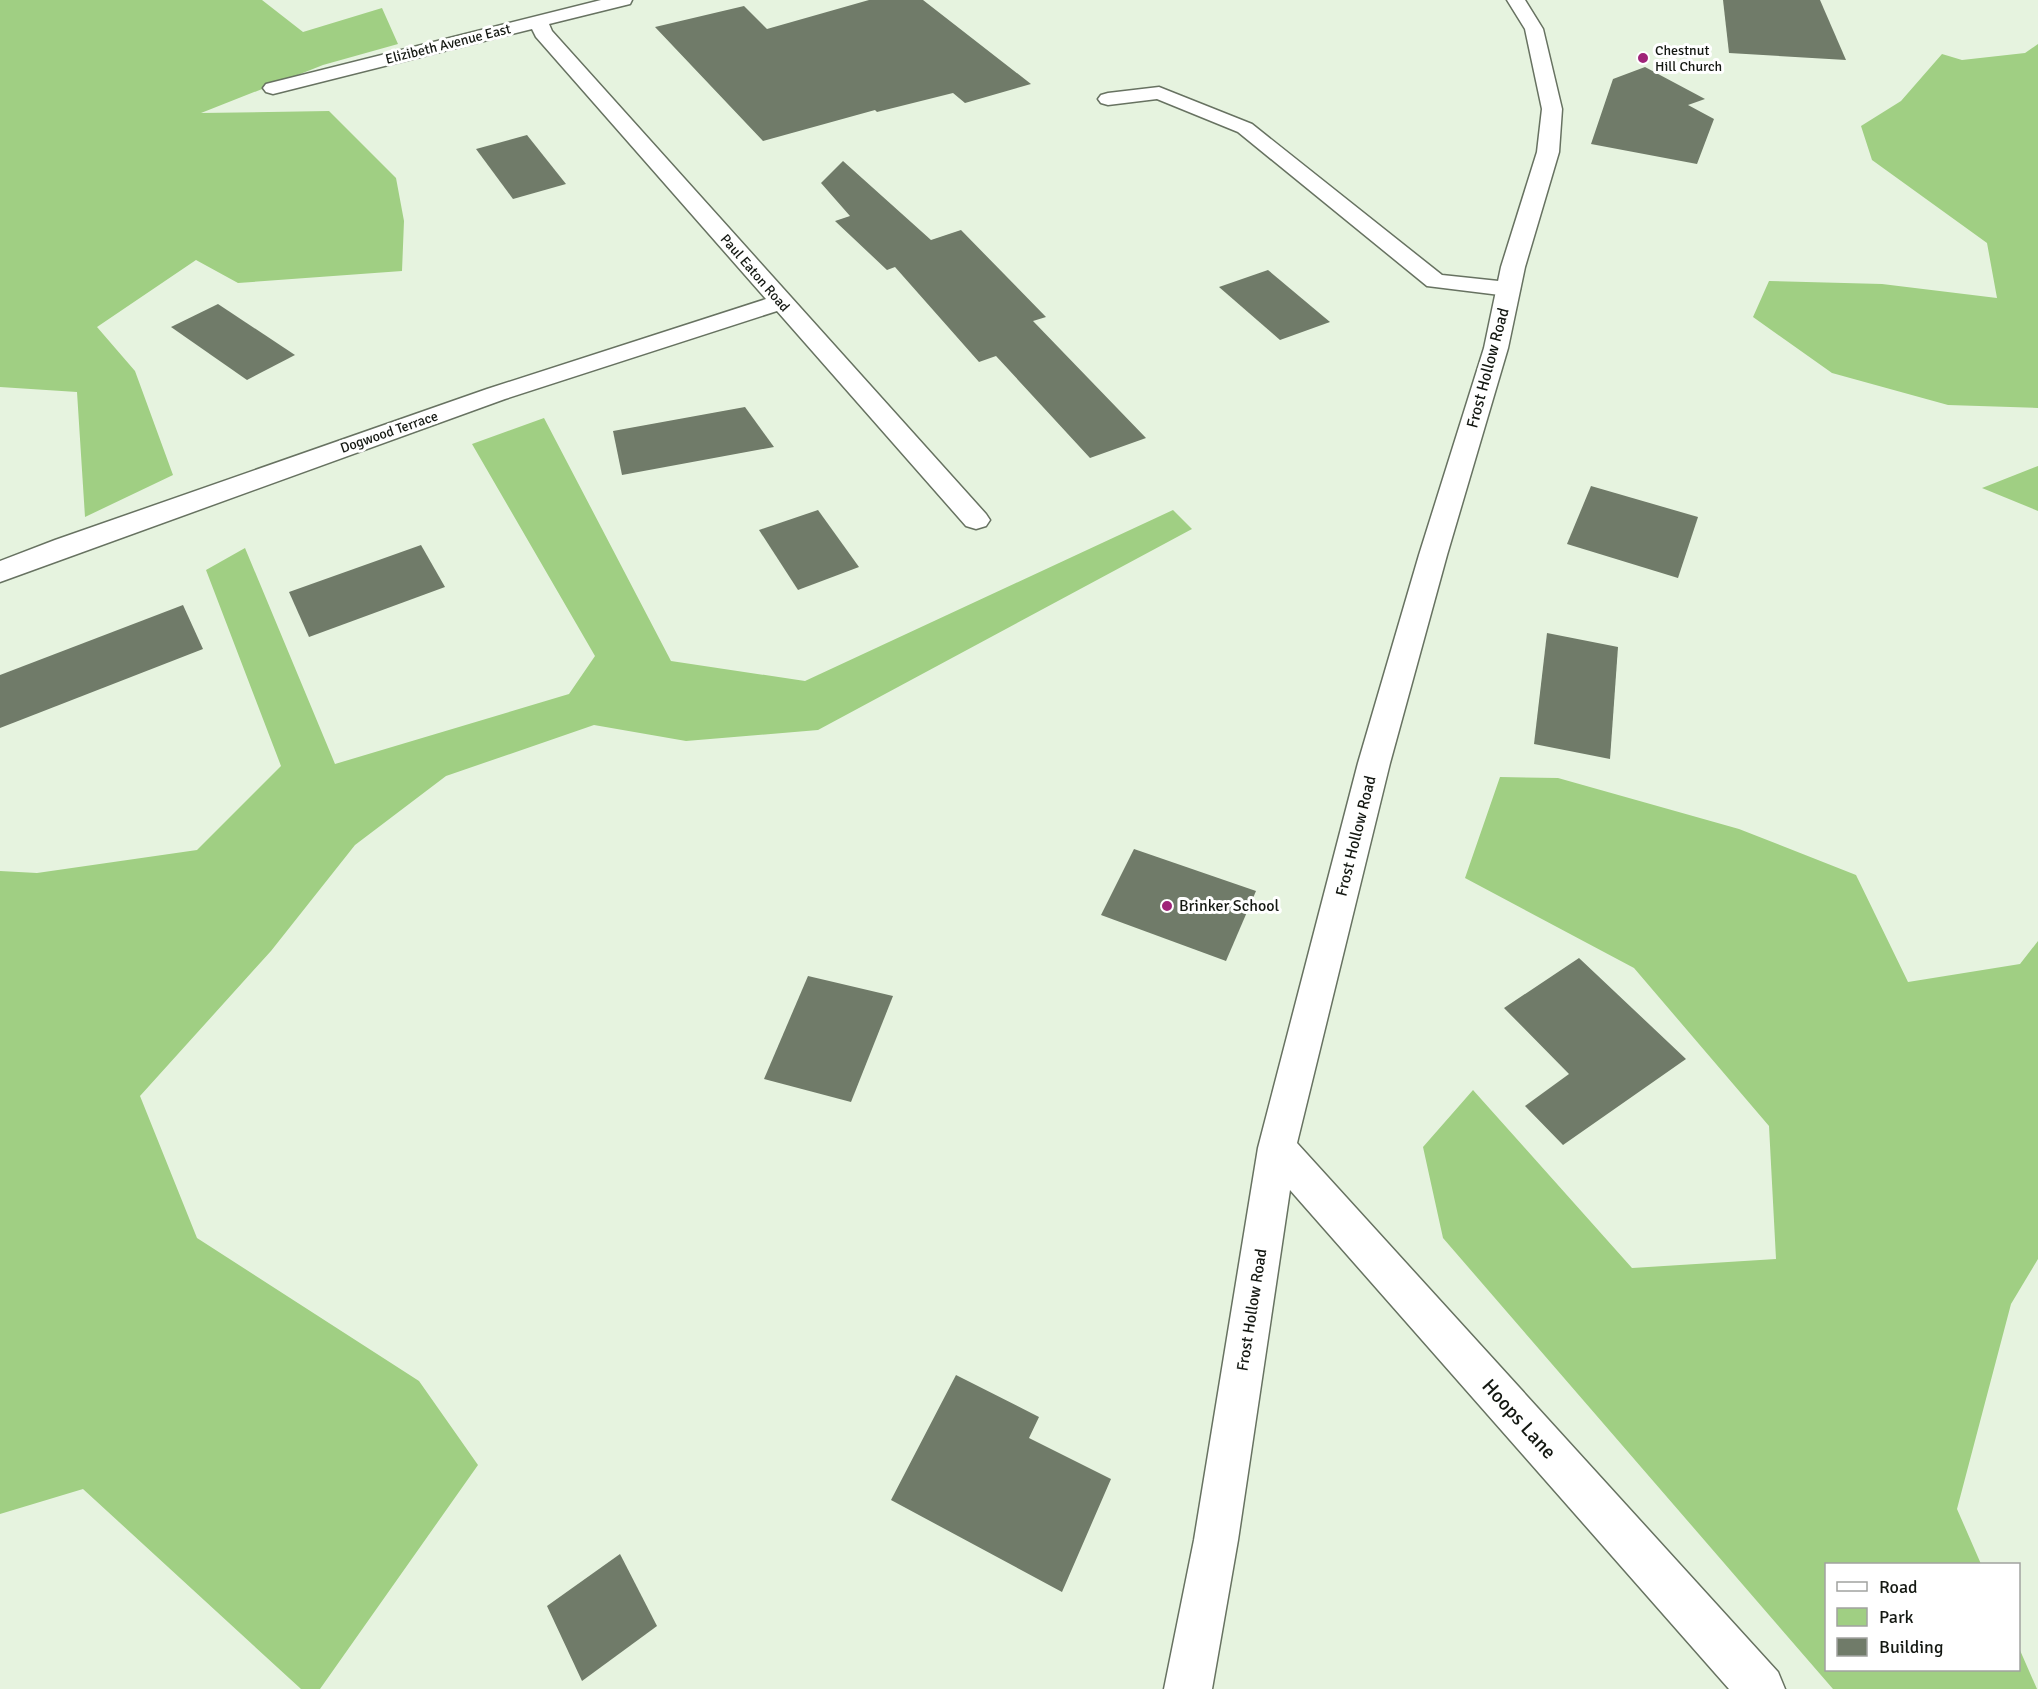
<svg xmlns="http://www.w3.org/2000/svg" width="2038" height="1689" viewBox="0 0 2038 1689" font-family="Signika,sans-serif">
<rect width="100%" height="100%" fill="#e6f3df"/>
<!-- green -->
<g fill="#a0cf83">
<path d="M0 0H262L303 32 382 8 398 44 323 65 201 113 329 111 396 178 404 221 402 271 238 283 196 260 97 327 135 371 173 475 85 517 77 392 0 387Z"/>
<path d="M2038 44V408L1948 405 1832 373 1753 317 1769 281 1882 284 1997 298 1987 243 1872 160 1861 126 1901 101 1942 54 1962 60 2025 53Z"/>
<path d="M544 418 671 661 805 681 1173 510 1192 529 818 730 686 741 594 725 446 776 355 845 271 951 140 1096 197 1238 419 1381 478 1465 320 1689H301L83 1489 0 1514V871L37 873 197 850 281 766 206 570 245 548 335 764 569 694 595 656 472 444Z"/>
<path d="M2038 466V511L1982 488Z"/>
<path d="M1500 777 1558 778 1739 829 1856 875 1908 982 2020 964 2038 941V1259L2011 1304 1957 1509 1981 1564H1826V1670H2018L2019 1648 2037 1689H1833L1443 1238 1423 1147 1473 1090 1632 1268 1776 1259 1769 1126 1634 968 1465 878Z"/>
</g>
<!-- building -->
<g fill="#707b69">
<path d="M869 0H923L1031 84 965 103 953 93 877 112 875 110 763 141 655 27 744 6 767 29Z"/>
<path d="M1723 0H1820L1846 60 1729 53Z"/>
<path d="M1645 67 1705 99 1688 105 1714 119 1697 164 1591 144 1613 79Z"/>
<path d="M527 135 566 184 513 199 476 149Z"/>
<path d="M843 161 931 240 961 230 1046 317 1033 321 1146 438 1090 458 996 356 979 362 895 267 887 270 835 221 850 216 821 183Z"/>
<path d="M1268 270 1330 322 1280 340 1219 287Z"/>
<path d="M218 304 295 355 247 380 171 327Z"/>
<path d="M745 407 774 447 622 475 613 431Z"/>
<path d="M1591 486 1698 517 1678 578 1567 544Z"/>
<path d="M818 510 859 567 798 590 759 530Z"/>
<path d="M421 545 445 587 309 637 289 592Z"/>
<path d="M183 605 203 649 0 728V675Z"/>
<path d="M1547 633 1618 647 1610 759 1534 744Z"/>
<path d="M1134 849 1256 891 1226 961 1101 915Z"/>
<path d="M1579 958 1686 1059 1563 1145 1525 1106 1569 1074 1504 1008Z"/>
<path d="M808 976 893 996 851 1102 764 1079Z"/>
<path d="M956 1375 1039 1417 1029 1438 1111 1479 1062 1592 891 1500Z"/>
<path d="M620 1554 657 1626 582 1681 547 1606Z"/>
</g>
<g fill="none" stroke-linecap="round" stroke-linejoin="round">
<!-- service casing -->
<g stroke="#677261" stroke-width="3">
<path id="service" d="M1159 87 1252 124 1442 275 1508 282 1516 284 1520 289 1516 294 1508 296 1427 286 1238 132 1157 99 1108 105 1101 103 1098 99 1101 95 1108 93Z"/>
</g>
<!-- minor casing -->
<g stroke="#677261" stroke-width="3">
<g id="minor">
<path d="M601 0H632L630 4 549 24 552 31 986 514 990 520 986 526 976 529 966 526 777 311 505 399 0 582V561L55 540 487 389 766 299 536 37 532 29 273 94 266 92 263 88 266 84Z"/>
<path d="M1507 0H1525L1543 29 1562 109 1559 152 1525 267 1508 348 1447 555 1390 763 1297 1143 1778 1672 1785 1689H1729L1290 1190 1238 1540 1212 1689H1164L1194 1540 1258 1148 1358 763 1419 555 1484 348 1501 267 1537 152 1542 109 1525 29Z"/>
</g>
</g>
<!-- service -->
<use href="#service" fill="#fff" fill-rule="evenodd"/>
<!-- minor -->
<use href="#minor" fill="#fff" fill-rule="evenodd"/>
</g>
<!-- markers -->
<g fill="#9f2378" stroke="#fff" stroke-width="2">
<circle cx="1643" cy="58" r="6"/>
<circle cx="1167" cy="906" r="6"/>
</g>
<g text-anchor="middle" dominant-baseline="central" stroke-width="6" stroke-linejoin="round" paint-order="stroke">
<!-- far-street labels -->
<g font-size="14" fill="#141812" stroke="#fff">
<text transform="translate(448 44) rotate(-14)">Elizibeth Avenue East</text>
<text transform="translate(755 273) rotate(49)">Paul Eaton Road</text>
<text transform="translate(389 432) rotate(-19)">Dogwood Terrace</text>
</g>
<!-- far-poi labels -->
<g font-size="14" fill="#141812" stroke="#fff" text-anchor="start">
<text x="1655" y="50">Chestnut<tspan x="1655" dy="16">Hill Church</tspan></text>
</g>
<!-- street labels -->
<g font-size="16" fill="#141812" stroke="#fff">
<text transform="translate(1488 368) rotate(-75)">Frost Hollow Road</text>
<text transform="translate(1356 836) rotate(-76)">Frost Hollow Road</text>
<text transform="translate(1252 1310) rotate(-81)">Frost Hollow Road</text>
</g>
<!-- poi labels -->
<g font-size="16" fill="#141812" stroke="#fff" text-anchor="start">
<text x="1179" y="906">Brinker School</text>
</g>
<!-- near-street labels -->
<g font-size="20" fill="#141812" stroke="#fff">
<text transform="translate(1519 1419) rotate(48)">Hoops Lane</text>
</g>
</g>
<!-- legend -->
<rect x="1825" y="1563" width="195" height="108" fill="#ffffff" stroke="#a1a3a0" stroke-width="1.5"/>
<rect x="1837" y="1582" width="30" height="9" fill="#ffffff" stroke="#a1a3a0" stroke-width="1.5"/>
<text x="1879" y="1593" font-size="18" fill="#141812">Road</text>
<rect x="1837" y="1608" width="30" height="18" fill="#a0cf83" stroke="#a1a3a0" stroke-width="1.5"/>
<text x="1879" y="1623" font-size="18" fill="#141812">Park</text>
<rect x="1837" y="1638" width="30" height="18" fill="#707b69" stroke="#a1a3a0" stroke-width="1.5"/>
<text x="1879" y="1653" font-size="18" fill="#141812">Building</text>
</svg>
